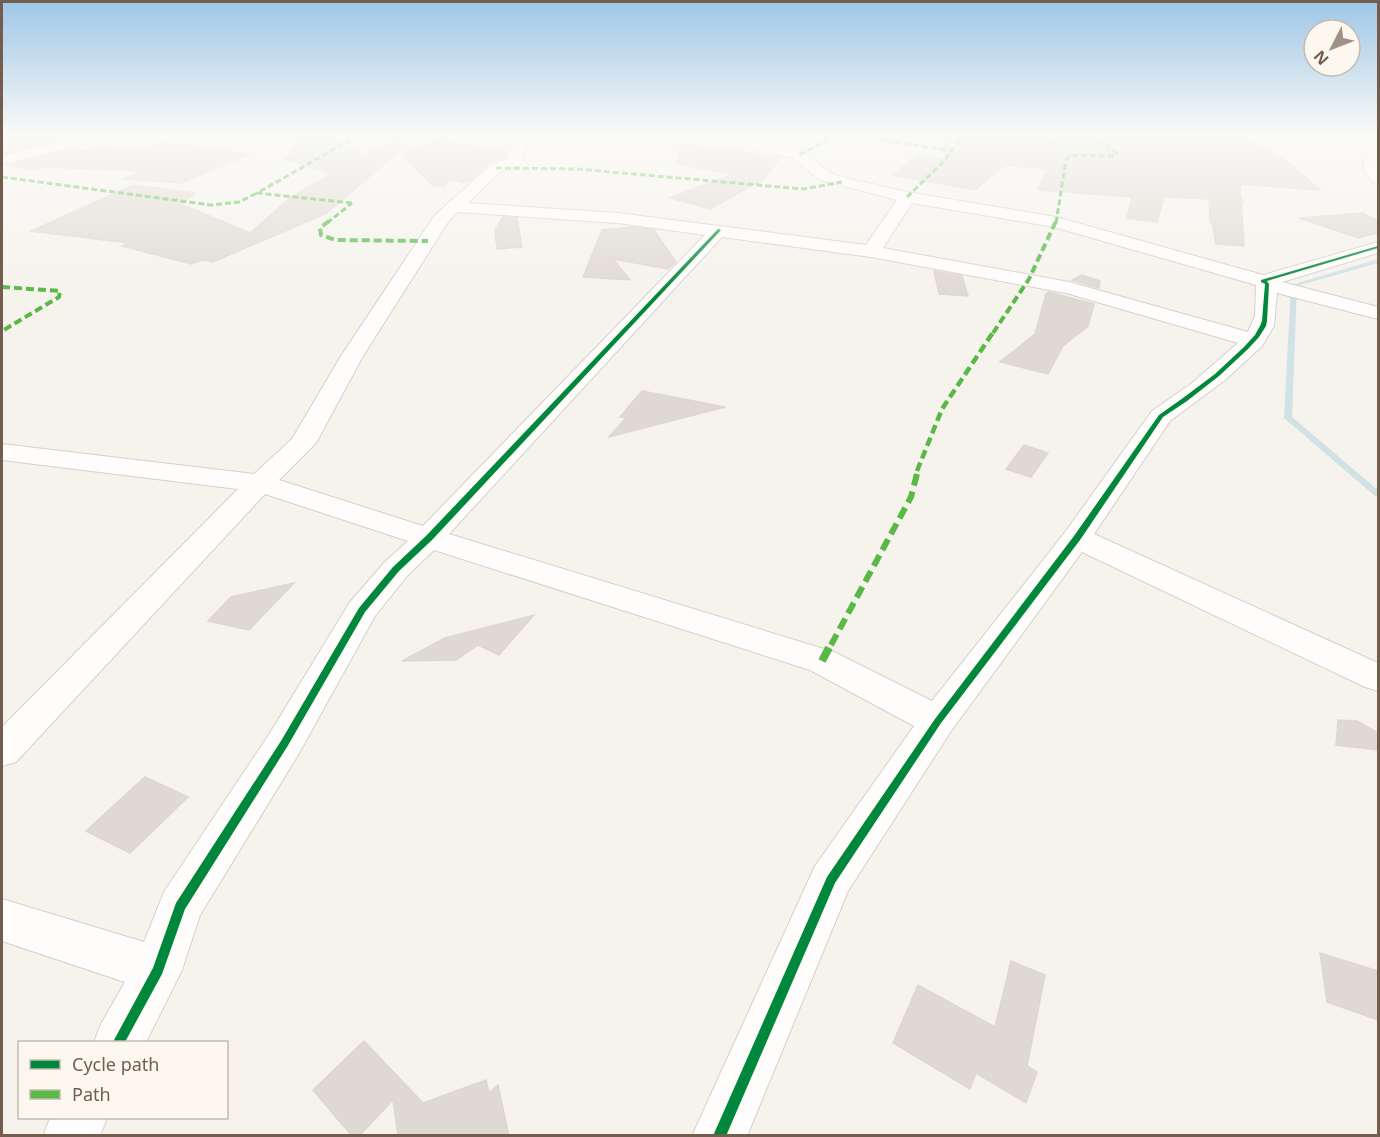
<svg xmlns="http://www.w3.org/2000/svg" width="1380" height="1137" viewBox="0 0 1380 1137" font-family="'Noto Sans',sans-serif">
<rect width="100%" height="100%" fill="#f6f3ed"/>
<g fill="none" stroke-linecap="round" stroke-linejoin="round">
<!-- stream -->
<path fill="#d0e2e5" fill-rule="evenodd" d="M1378 259V263L1297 286 1292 417 1378 490V496H1375L1284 418 1291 285Z"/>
</g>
<!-- building -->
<g fill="#dfd9d3" stroke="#ded7d0" stroke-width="1.5">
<path d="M31 134H43L57 140 2 154V140Z"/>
<path d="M944 134H1042L1045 140 1241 134 1291 164 1320 190 1240 184V197L1243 201H1241L1244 246 1216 244 1212 222H1210L1209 199 1164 197 1157 222 1127 218 1132 197 1038 190 1047 169 1005 165 975 190 893 175 919 154 944 160Z"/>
<path d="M324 136 366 155 397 138 404 147 327 213 213 262 202 260 191 264 122 246 129 243 31 231 133 185 195 193 181 204 250 233 291 197 331 174 286 159 300 138Z"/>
<path d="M439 139 508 151 506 157 489 163 471 180 463 183 449 179 445 186H433L401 153Z"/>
<path d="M164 141 251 154 181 183 125 179 141 171 44 167 33 170 8 165 76 148 83 151 101 145 137 150Z"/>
<path d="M680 143 776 156 781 157 764 179 710 209 670 198 734 174 677 164Z"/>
<path d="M1363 213 1378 221V233L1358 238 1300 218Z"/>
<path d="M503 217 517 218 522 247 497 249 495 230Z"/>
<path d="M632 227 654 230 676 262 668 269 613 259 630 280 583 277 602 230Z"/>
<path d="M934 271 962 276 968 296 939 294Z"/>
<path d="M1082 275 1100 281 1099 288 1072 280Z"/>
<path d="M1049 292 1094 304 1088 326 1063 346 1048 374 1000 362 1035 334 1046 294Z"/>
<path d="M642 391 725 407 609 437 626 418 620 417Z"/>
<path d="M1024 445 1048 453 1031 477 1006 469Z"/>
<path d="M294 583 249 630 208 621 231 597Z"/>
<path d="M534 615 499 655 478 645 456 660 402 661 445 638Z"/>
<path d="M1338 720 1357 721 1378 733V750L1336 745Z"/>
<path d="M145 777 188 797 130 853 86 831Z"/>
<path d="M1320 953 1378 971V1020L1327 1002Z"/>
<path d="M1011 961 1045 975 1027 1066 1037 1072 1026 1103 976 1073 970 1089 893 1043 918 985 995 1027Z"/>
<path d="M364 1041 423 1103 486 1080 489 1093 498 1085 509 1136H398L393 1100 359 1136H352L313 1090Z"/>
</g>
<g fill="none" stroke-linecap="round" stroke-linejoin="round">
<!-- street casing -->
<g stroke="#d5d0cb" stroke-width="2">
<g id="street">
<path d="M91 134H116L114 137 2 164V156Z"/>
<path d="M506 134H521L527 141 520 165 501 171 468 203 618 213 866 245 897 200 818 179 794 158 705 137 703 134H729L804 152 830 173 846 178 907 192 1056 217 1263 275 1378 242V253L1282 282 1378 307V319L1277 293 1274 326 1262 346 1225 380 1170 421 1094 534 1378 663V691L1365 687 1082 552 951 731 848 891 747 1136H692L815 866 914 726 810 670 434 550 407 576 375 616 298 755 200 915 182 970 146 1042H94L101 1024 125 982 2 941V899L144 942 164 892 270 733 350 602 385 562 408 541 265 494 16 762 2 766V727L238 489 2 460V444L254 474 292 439 341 356 435 215 491 165 508 159 513 142ZM912 203 1054 227 1256 285 1255 316 1248 332 1069 282 883 248ZM458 212 618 223 705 235 423 526 279 480 316 443 363 356 448 222ZM722 237 871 257 1066 293 1238 343 1192 383 1152 411 1066 531 932 701 834 652 449 534Z"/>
<path d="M1378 146V184L1372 182 1363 169C1364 159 1367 148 1378 146Z"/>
<path d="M50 1118H107L100 1136H43Z"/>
</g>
</g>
<!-- street -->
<use href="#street" fill="#fefdfc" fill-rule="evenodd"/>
<!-- quiet-far4 -->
<g stroke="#58b947" stroke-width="3" stroke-dasharray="6 3" stroke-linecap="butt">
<path d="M842 134 953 151"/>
<path d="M799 155 838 134"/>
<path d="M496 168 577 169 803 189 842 182"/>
<path d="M2 177 211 205 239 202 257 193"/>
<path d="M907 197 946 159 963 134"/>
<path d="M352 203 257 193 361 134"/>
<path d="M327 223 352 203"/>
<path d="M1056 223 1066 160 1070 155 1111 156 1117 153 1092 134"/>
</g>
<!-- quiet-far3 -->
<g stroke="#58b947" stroke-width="4" stroke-dasharray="8 4" stroke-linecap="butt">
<path d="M329 221 320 228 321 235 336 240 428 241"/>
<path d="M2 287 60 291 59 297 2 331"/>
<path d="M993 333 1029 279 1056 221"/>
</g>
<!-- quiet-far2 -->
<path stroke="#58b947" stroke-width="4.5" stroke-dasharray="9 4.5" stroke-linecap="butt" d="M917 471 942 409 994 331"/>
<!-- quiet-far1 -->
<path stroke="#58b947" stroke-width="6" stroke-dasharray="12 6" stroke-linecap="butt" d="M831 645 911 497 918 470"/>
<!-- quiet -->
<path stroke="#58b947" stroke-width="8" stroke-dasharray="15 8" stroke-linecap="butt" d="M822 661 831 644"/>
<!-- cycleway casing -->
<g stroke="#fdf8ef" stroke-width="3">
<g id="cycleway">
<path d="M718 229 721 230 432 540 399 571 365 612 287 747 185 909 162 974 125 1042H113L153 968 176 903 281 741 359 608 393 567 426 536Z"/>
<path d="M1378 246V248L1267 281 1269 284 1267 321 1266 326 1259 337 1248 349 1219 376 1187 401 1163 417 1080 540 941 723 835 883 726 1136H713L827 877 935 719 1074 536 1159 415 1183 398 1215 374 1244 347 1255 335 1260 326 1262 321 1265 284 1261 282V280Z"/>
</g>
</g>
<!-- cycleway -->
<use href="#cycleway" fill="#00873e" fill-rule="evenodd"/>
</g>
<!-- sky -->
<linearGradient id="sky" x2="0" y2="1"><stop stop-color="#9ec6e7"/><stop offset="0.46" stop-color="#fbfaf7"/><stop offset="1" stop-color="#fbfaf7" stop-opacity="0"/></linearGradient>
<rect width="1380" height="293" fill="url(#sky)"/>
<!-- border -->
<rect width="1380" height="1137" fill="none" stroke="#725d4f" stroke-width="6"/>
<!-- legend -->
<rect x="18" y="1041" width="210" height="78" fill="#fdf8ef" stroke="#c5baaf" stroke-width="1.5"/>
<rect x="30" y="1060" width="30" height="9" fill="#00873e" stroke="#c5baaf" stroke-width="1.5"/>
<text x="72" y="1071" font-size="18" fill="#725d4f">Cycle path</text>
<rect x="30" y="1090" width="30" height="9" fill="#58b947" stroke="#c5baaf" stroke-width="1.5"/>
<text x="72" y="1101" font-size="18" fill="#725d4f">Path</text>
<!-- north arrow -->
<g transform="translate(1332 48) rotate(228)"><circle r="28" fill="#fdf8ef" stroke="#c5baaf" stroke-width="1.5"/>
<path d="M0-4.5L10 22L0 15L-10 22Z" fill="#a09286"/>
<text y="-9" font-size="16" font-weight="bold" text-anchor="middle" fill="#725d4f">N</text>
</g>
</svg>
